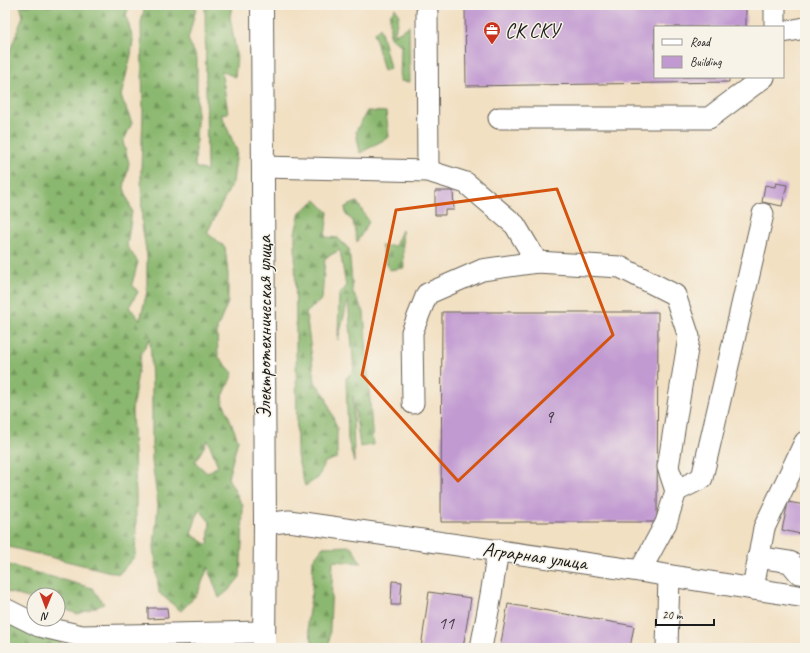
<svg xmlns="http://www.w3.org/2000/svg" width="810" height="653" viewBox="0 0 810 653" font-family="Caveat,sans-serif">
<defs>
<pattern id="forest-firs" width="22" height="20" patternUnits="userSpaceOnUse"><rect width="22" height="20" fill="#8bb86f"/><path d="M5 1l3.5 6h-7zM16 11l3.5 6h-7z" fill="#71955a"/></pattern>
</defs>
<rect width="100%" height="100%" fill="#f7f3e8"/>
<filter id="ink" filterUnits="userSpaceOnUse"><feTurbulence type="fractalNoise" baseFrequency=".025" numOctaves="2"/><feDisplacementMap in="SourceGraphic" scale="8" xChannelSelector="R" yChannelSelector="G"/><feConvolveMatrix kernelMatrix="1 2 1 2 8 2 1 2 1" color-interpolation-filters="sRGB"/></filter>
<filter id="wash" filterUnits="userSpaceOnUse"><feTurbulence type="fractalNoise" baseFrequency=".012" numOctaves="4" result="noise"/><feDisplacementMap in="SourceGraphic" scale="16" xChannelSelector="R" yChannelSelector="G"/><feGaussianBlur stdDeviation="0.9" result="paint"/><feColorMatrix in="noise" values="0 0 0 0 0 0 0 0 0 0 0 0 0 0 0 0 0 1.4 0 .05"/><feComposite in="paint" operator="in"/></filter>
<g filter="url(#wash)">
<rect width="100%" height="100%" fill="#f2e0c3"/>
<!-- forest -->
<g fill="url(#forest-firs)" stroke="#546a46" fill-rule="evenodd">
<path d="M20 5H130L126 15 133 40 131 55 121 96 132 123 123 142 129 163 124 188 132 211 127 246 138 262 132 284 138 292 129 307 140 320 147 292V256L142 225 141 171 143 112 141 23 145 5H196V9L188 39 197 58V121L195 167 207 171 205 5H232L230 17 237 57 235 77 221 71 224 86 228 113 221 114 237 151 233 182 207 233 225 247 228 274V302L217 329 218 356 233 373 222 399 238 440 228 478 243 506 242 543 240 577 229 590 219 598 208 567 198 593 181 611 159 593 154 547 158 505 152 461V383L150 338 141 354 132 410 136 495V533L135 556 119 574 5 546V64L23 16ZM208 440 218 466 207 473 195 462ZM199 509 210 522 208 545 191 534Z"/>
<path d="M395 8 399 15 394 35 409 26 410 82 400 81 401 45 390 38V15Z"/>
<path d="M380 27 390 68 384 71 374 33Z"/>
<path d="M367 111 386 112 389 137 360 153 356 131Z"/>
<path d="M316 200 328 212 325 237 338 238 349 249 353 293 364 312 373 445 360 447 353 396 354 462 348 440 346 378 354 370 348 300 338 340 339 294 346 287 340 250 325 258 322 299 306 313 315 382 325 395 337 428V458L325 462 318 478 305 486 297 456 295 233 300 212Z"/>
<path d="M357 202 369 222 357 242 353 221 346 215 345 207Z"/>
<path d="M402 230 404 268 389 270 381 246H395Z"/>
<path d="M351 546 361 563 333 561 329 648H314L307 623 312 591 313 560 323 547Z"/>
<path d="M5 564 92 588 104 604 78 614 58 607V595H34V600L5 591Z"/>
<path d="M5 618 60 641 62 648H14L5 644Z"/>
</g>
<g id="blocks">
<!-- building -->
<g fill="#c19ad1">
<path d="M465 5H746V27H655V77H729V82L466 86Z"/>
<path d="M776 183 787 185 782 206 762 202 765 185 775 187Z"/>
<path d="M435 191H453L454 210H445V215H435Z"/>
<path d="M442 312H658L657 522H441Z"/>
<path d="M788 502 805 505V535L782 530Z"/>
<path d="M392 581 402 582 400 605H391Z"/>
<path d="M429 592 471 598 463 648H421Z"/>
<path d="M508 604 634 626 630 648H500Z"/>
<path d="M148 608H167L168 618 148 619Z"/>
</g>
</g>
</g>
<g filter="url(#ink)">
<use href="#blocks" fill-opacity="0" stroke="#676156" stroke-width="1"/>
<g fill="none" stroke-linecap="round" stroke-linejoin="round">
<!-- minor casing -->
<g stroke="#676156" stroke-width="23">
<g id="minor">
<path d="M427 12 428 171"/>
<path d="M775 27V5"/>
<path d="M783 32 805 28"/>
<path d="M499 118H709L764 77"/>
<path d="M263 167 428 171 466 183 515 225 537 262"/>
<path d="M413 403 412 332 427 294 482 270 537 262 620 267 675 295 689 337 668 467 676 491 666 523 640 571"/>
<path d="M676 491 702 478 763 214"/>
<path d="M265 524 289 521 640 571 805 597"/>
<path d="M758 557 790 562 799 573 805 574"/>
<path d="M753 589 764 528 805 442"/>
<path d="M5 609 39 626 82 636 264 632"/>
<path d="M481 648 491 595 498 550"/>
<path d="M667 648 669 576"/>
</g>
</g>
<!-- major casing -->
<g stroke="#676156" stroke-width="24">
<path id="major" d="M262 5 265 524 264 648"/>
</g>
<!-- minor -->
<use href="#minor" stroke="#fff" stroke-width="21"/>
<!-- major -->
<use href="#major" stroke="#fff" stroke-width="22"/>
</g>
</g>
<!-- marked area -->
<path fill="none" stroke="#d4530e" stroke-width="3" stroke-linejoin="round" d="M557 189 613 335 458 481 362 375 396 210Z"/>
<!-- icons -->
<defs>
<g id="office-pin" transform="scale(0.9)"><path d="M0 17L-7.5 6A9.5 9.5 0 1 1 7.5 6Z" fill="#c8321e" stroke="#f7f3e8"/><path d="M-6-3h4V-5.5h4V-3h4V5H-6ZM-1-4.5V-3h2v-1.5ZM-6 0V1H6V0Z" fill="#fff"/></g>
</defs>
<g fill-rule="evenodd">
<use href="#office-pin" x="492" y="30"/>
</g>
<g text-anchor="middle" dominant-baseline="central" stroke-width="3" stroke-linejoin="round" paint-order="stroke">
<!-- number labels -->
<g font-size="18" fill="#453c49">
<text x="549" y="417">9</text>
<text x="446" y="623">11</text>
</g>
<!-- poi labels -->
<g font-size="20" fill="#1c1c1c" stroke="#f7f3e8" text-anchor="start">
<text x="505" y="30">СК СКУ</text>
</g>
<!-- street labels -->
<g font-size="20" fill="#1c1c1c" stroke="#f7f3e8">
<text transform="translate(264 327) rotate(-90)">Электротехническая улица</text>
<text transform="translate(535 556) rotate(8)">Аграрная улица</text>
</g>
</g>
<!-- margin -->
<rect width="810" height="653" fill="none" stroke="#f7f3e8" stroke-width="20"/>
<!-- legend -->
<rect x="654" y="26" width="130" height="52" fill="#f7f3e8" stroke="#9f9d96"/>
<rect x="662" y="39" width="20" height="6" fill="#ffffff" stroke="#9f9d96"/>
<text x="690" y="46" font-size="12" fill="#1c1c1c">Road</text>
<rect x="662" y="56" width="20" height="12" fill="#c19ad1" stroke="#9f9d96"/>
<text x="690" y="66" font-size="12" fill="#1c1c1c">Building</text>
<!-- north arrow -->
<g transform="translate(46 607) rotate(181)"><circle r="19" fill="#f7f3e8" stroke="#9f9d96"/>
<path d="M0-3L7 15L0 10L-7 15Z" fill="#c8321e"/>
<text y="-6" font-size="11" font-weight="bold" text-anchor="middle" fill="#1c1c1c">N</text>
</g>
<!-- scale -->
<path d="M656 619v6h58v-6" fill="none" stroke="#1c1c1c" stroke-width="2"/>
<text x="662" y="619" font-size="12" fill="#1c1c1c" stroke="#f7f3e8" stroke-width="3" paint-order="stroke">20 m</text>
</svg>
